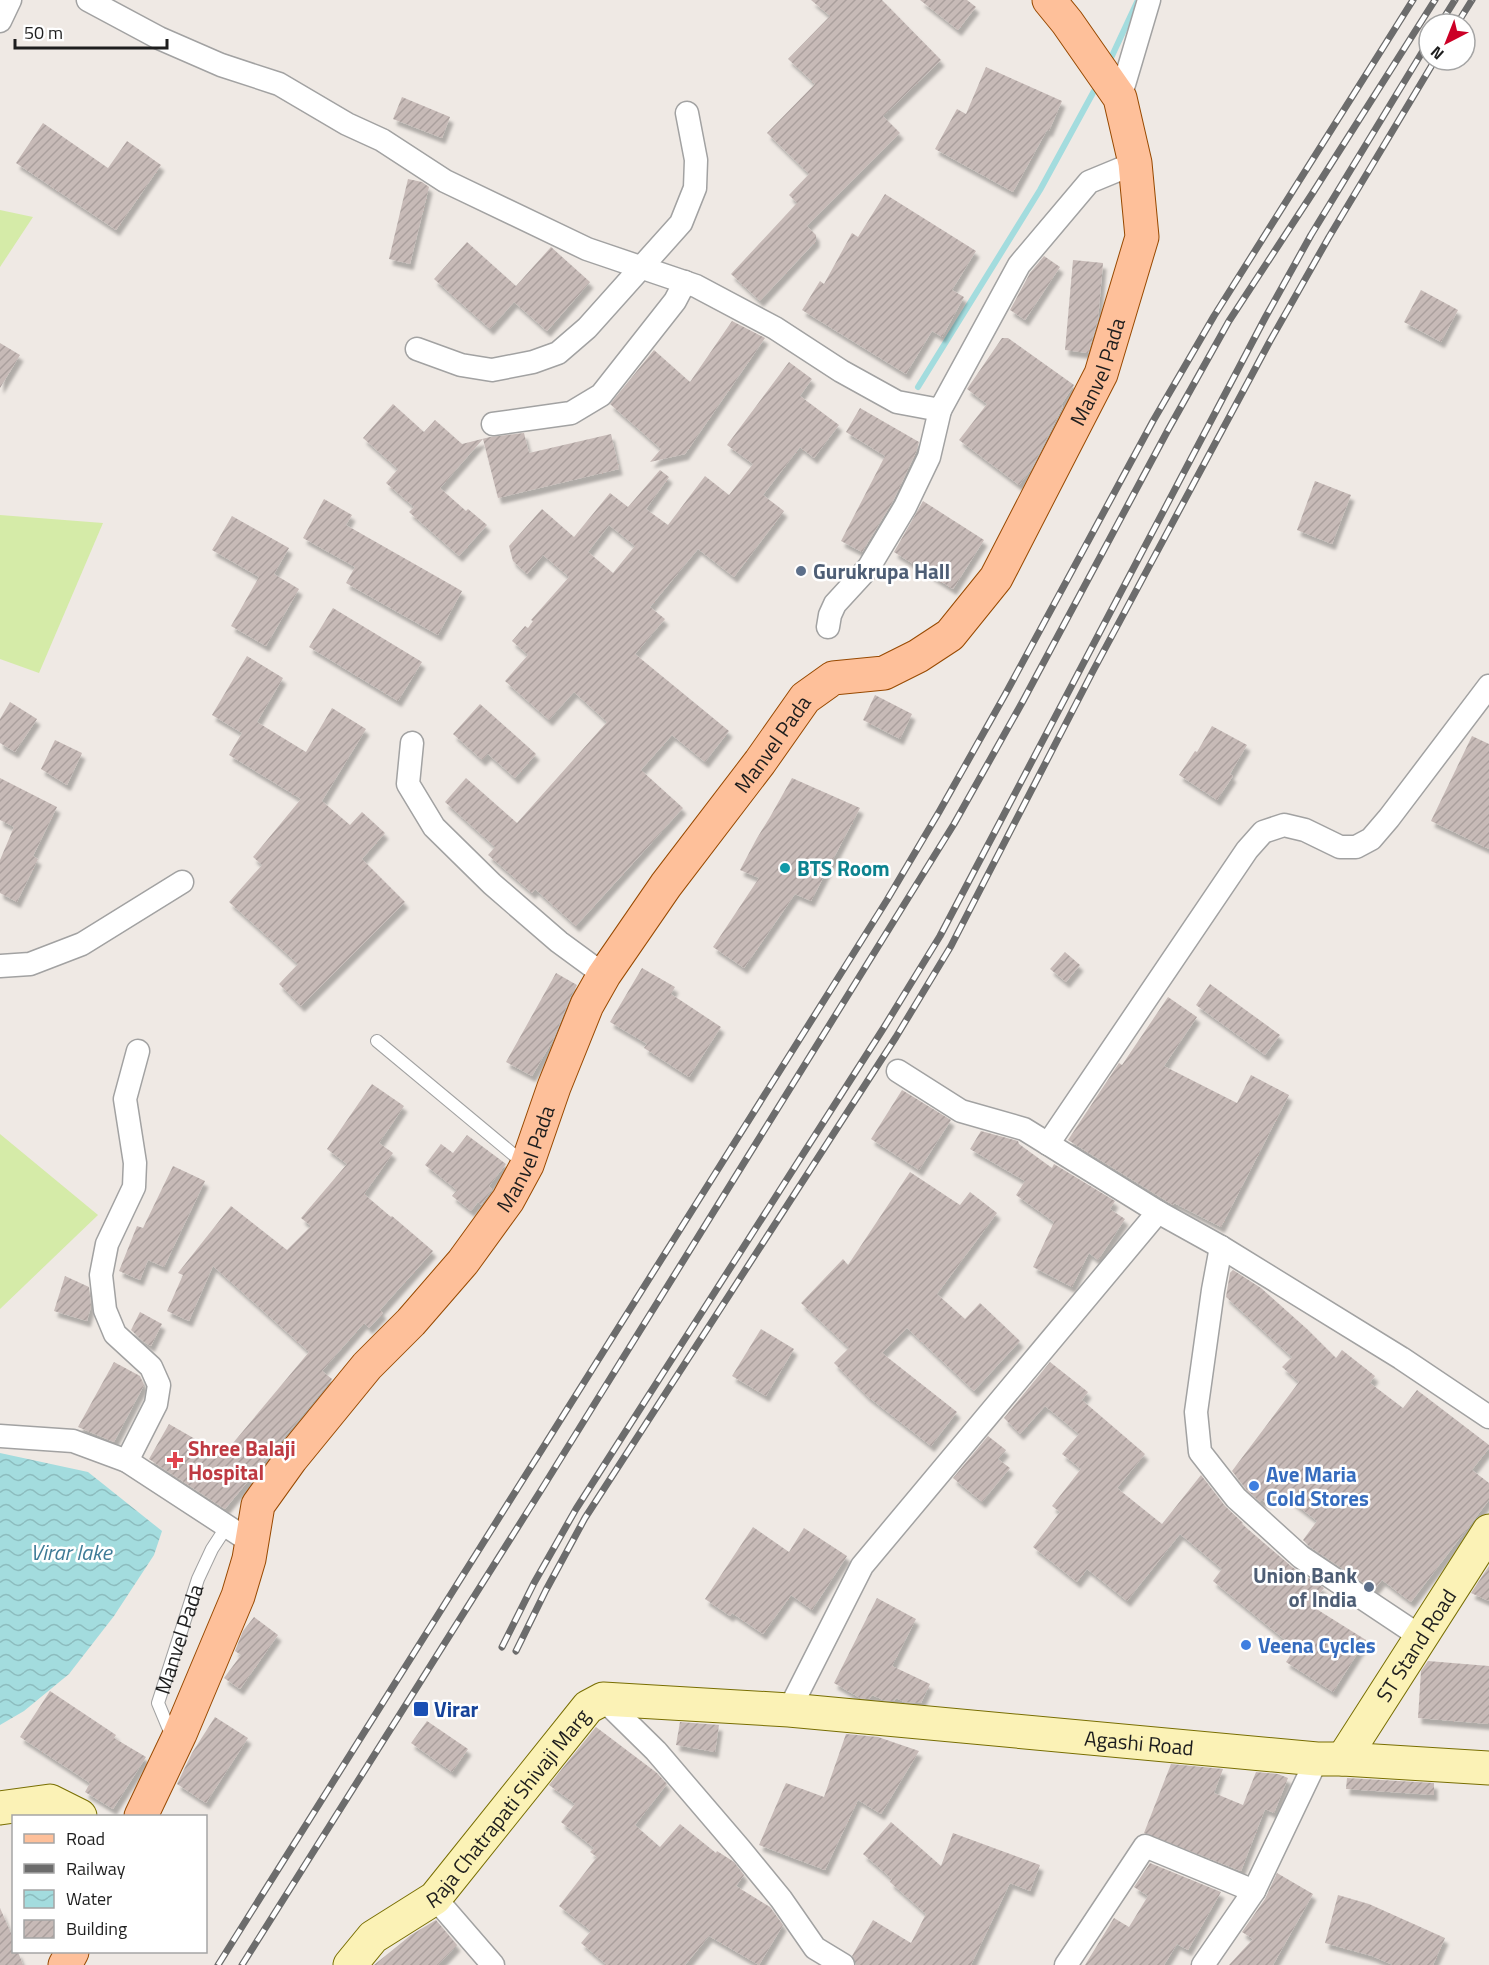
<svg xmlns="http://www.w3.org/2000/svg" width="1489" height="1965" viewBox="0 0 1489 1965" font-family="'Titillium Web',sans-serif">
<defs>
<pattern id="water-waves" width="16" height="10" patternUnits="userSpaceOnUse" patternTransform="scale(1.5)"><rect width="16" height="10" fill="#a3dcde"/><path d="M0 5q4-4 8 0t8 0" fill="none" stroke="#8cbcbe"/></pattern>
<pattern id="building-hatch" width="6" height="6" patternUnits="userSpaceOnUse" patternTransform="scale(1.5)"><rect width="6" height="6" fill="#c7bab7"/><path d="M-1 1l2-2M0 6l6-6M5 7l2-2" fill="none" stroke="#aa9f9d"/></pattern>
<filter id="shadow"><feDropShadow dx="3.5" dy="6" stdDeviation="1.5" flood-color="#0004"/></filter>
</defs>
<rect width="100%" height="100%" fill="#efe9e4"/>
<!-- grass -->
<g fill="#d5eba8">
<path d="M0 210 33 217 0 267Z"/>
<path d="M0 515 103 523 39 673 0 659Z"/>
<path d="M0 1134 98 1215 0 1309Z"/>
</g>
<!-- water -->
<path fill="url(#water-waves)" d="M0 1453 88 1472 162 1531 154 1555 114 1616 69 1674 24 1711 0 1725Z"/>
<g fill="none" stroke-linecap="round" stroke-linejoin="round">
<!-- stream -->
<g stroke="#a3dcde" stroke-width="6">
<path d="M1111 58 1138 0"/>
<path d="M918 387 1040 190 1094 91"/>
</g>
</g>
<!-- building -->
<g fill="url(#building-hatch)" fill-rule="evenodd" filter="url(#shadow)">
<path d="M811 0H882L941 60 883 116 900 133 807 226 816 235V241L760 301 731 274 797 203 789 195 809 174 767 133 815 84 788 59 830 16Z"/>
<path d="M920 0H967L976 7 958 30Z"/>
<path d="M986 67 1062 101 1049 131 1047 130 1013 192 935 149 957 109 966 114Z"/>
<path d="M402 97 450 117 442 138 393 119Z"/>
<path d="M43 123 108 168 127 141 161 165 116 230 16 163Z"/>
<path d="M408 179 422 182 429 187 410 264 389 259Z"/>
<path d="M885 194 976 251 952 290 964 297 942 337 932 331 906 374 802 310 820 281 824 284 852 233 858 237Z"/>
<path d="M467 242 516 286 551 247 590 282 547 331 514 302 490 329 434 279Z"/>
<path d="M1044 256 1060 267 1025 320 1010 310 1030 273Z"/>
<path d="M1073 260 1103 263 1098 320 1088 353 1065 350Z"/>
<path d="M1421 290 1458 310 1441 342 1404 322Z"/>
<path d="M732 321 765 338 685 454 650 462 661 449 610 404 654 350 690 382Z"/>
<path d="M1002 338H1008L1074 385 1061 405 1063 406 1032 468 1019 485 959 440 987 404 967 389Z"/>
<path d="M0 343 20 355 0 388Z"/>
<path d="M789 362 812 379 800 396 839 425 814 458 800 447 763 495 784 511 734 577 698 549 650 607 665 619 635 654 729 731 705 762 672 735 641 770 683 808 576 926 535 889 532 893 488 855 495 847 445 802 466 778 517 823 607 722 574 692 549 720 505 681 528 655 512 641 525 626 528 628 533 621 531 620 569 577 543 555 527 574 513 561 509 546 542 509 574 537 610 493 628 507 660 470 669 477 646 509 668 525 705 476 729 495 753 464 727 445ZM609 525 635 546 613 573 588 552Z"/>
<path d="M393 404 424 432 435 420 462 444 490 437 524 433 529 453 611 434 619 469 498 498 483 439 440 488 466 511 468 509 487 525 459 556 409 512 414 507 386 483 398 469 363 438Z"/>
<path d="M860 408 919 442 916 452 893 501 862 552 841 541 885 456 846 432Z"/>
<path d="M1315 481 1351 495 1332 544 1297 530Z"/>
<path d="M324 499 352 515 346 525 462 591 438 635 346 583 355 567 303 538Z"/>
<path d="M923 501 984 540 953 589 894 552Z"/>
<path d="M232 516 289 548 274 574 299 589 266 646 231 626 259 577 212 550Z"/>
<path d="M333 608 422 662 398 701 309 647Z"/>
<path d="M247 656 283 678 257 722 306 752 332 708 366 729 322 801 350 825 362 812 385 833 362 859 405 902 301 1006 279 984 298 964 229 902 262 865 253 857 301 799 229 755 242 733 212 715Z"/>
<path d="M875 695 912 714 900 739 863 720Z"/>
<path d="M10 702 37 719 15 752 0 743V719Z"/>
<path d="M480 704 536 754 515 778 488 754 482 760 453 734Z"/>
<path d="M1212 726 1247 745 1230 774 1233 776 1217 800 1179 775 1195 751 1197 752Z"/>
<path d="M1472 736 1489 744V849L1431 821Z"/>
<path d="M55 740 82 753 67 785 41 769Z"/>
<path d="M0 778 57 807 33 856 38 859 17 902 0 893V860L14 827 0 820Z"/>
<path d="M792 778 860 808 811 901 795 894 744 968 713 947 759 878 740 870 757 838 770 817Z"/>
<path d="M1065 952 1080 965 1066 982 1050 969Z"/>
<path d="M642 968 675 987 671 994 721 1027 689 1077 644 1048 647 1044 610 1022Z"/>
<path d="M556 973 577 985 570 998 553 1040 532 1076 506 1062Z"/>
<path d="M1210 984 1280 1035 1265 1055 1196 1005Z"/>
<path d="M1168 997 1197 1017 1164 1066 1237 1103 1251 1075 1289 1095 1221 1227 1174 1203 1173 1205 1165 1200 1068 1140 1119 1063 1122 1065Z"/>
<path d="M372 1084 404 1106 379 1143 393 1153 364 1194 391 1217 392 1216 433 1251 380 1310 383 1313 369 1328 364 1323 322 1371 332 1379 225 1509 149 1459 169 1424 223 1455 309 1352 213 1266 189 1321 167 1311 183 1275 178 1273 231 1206 287 1250 311 1226 301 1218 347 1164 327 1149Z"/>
<path d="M902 1090 951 1120 919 1170 871 1139Z"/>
<path d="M981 1131 1018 1141 1019 1144 1052 1168 1054 1164 1115 1201 1110 1209 1125 1219 1098 1260 1089 1253 1072 1287 1033 1267 1054 1222 1016 1195 1025 1181 970 1149Z"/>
<path d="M467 1135 506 1164 489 1186 492 1189 481 1205 478 1202 471 1211 452 1196 457 1190 425 1165 441 1144 453 1153Z"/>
<path d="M173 1166 205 1181 164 1267 148 1260 140 1280 119 1271 137 1226 143 1228Z"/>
<path d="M910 1172 960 1205 970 1192 997 1213 937 1294 965 1319 980 1303 1020 1341 974 1391 907 1328 882 1353 957 1412 931 1446 867 1396 834 1363 849 1348 801 1303 843 1259 848 1265Z"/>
<path d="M1233 1270 1261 1288 1307 1329 1336 1358 1342 1350 1375 1376 1370 1383 1403 1408 1417 1390 1489 1445V1448L1472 1470 1489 1483V1500L1411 1602 1382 1580 1374 1590 1309 1546 1303 1540 1317 1521 1276 1489 1266 1503 1262 1500 1260 1502 1246 1489 1232 1471 1299 1382 1282 1367 1292 1357 1226 1297 1230 1273Z"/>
<path d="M65 1276 89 1287 91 1307 87 1321 54 1311Z"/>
<path d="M140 1312 162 1324 151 1346 144 1342 131 1330Z"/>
<path d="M761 1329 794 1349 766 1396 732 1376Z"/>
<path d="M114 1362 140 1376 144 1385 114 1442 78 1427Z"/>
<path d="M1050 1362 1088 1392 1082 1400 1145 1454 1117 1488 1162 1524 1201 1475 1225 1506 1243 1523 1242 1524 1292 1567 1324 1588 1310 1605 1366 1640 1333 1692 1286 1662 1295 1648 1213 1581 1222 1569 1180 1534 1127 1601 1087 1569 1077 1582 1033 1547 1060 1512 1052 1506 1081 1469 1062 1454 1079 1434 1045 1406 1020 1434 1004 1418Z"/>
<path d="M988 1436 1006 1450 998 1459 1010 1468 982 1502 953 1478Z"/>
<path d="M753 1527 789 1552 804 1528 847 1556 812 1610 791 1595 763 1634 732 1613 730 1616 705 1599Z"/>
<path d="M1489 1566V1601L1471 1593Z"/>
<path d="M877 1598 916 1619 892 1666 930 1684 921 1703 904 1702 896 1698 894 1701 883 1700 872 1695 869 1699 860 1698 834 1683Z"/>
<path d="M254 1617 278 1635 240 1689 224 1678 241 1655 235 1651 243 1631Z"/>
<path d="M1428 1661 1489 1666V1724L1418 1718 1421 1671Z"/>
<path d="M50 1691 116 1735 114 1738 146 1757 113 1809 85 1792 90 1783 20 1737Z"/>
<path d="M215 1717 248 1738 206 1803 177 1784 192 1753Z"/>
<path d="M427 1721 468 1749 452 1772 411 1743Z"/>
<path d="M680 1722 719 1725 715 1752 676 1745Z"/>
<path d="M596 1727 657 1773 667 1784 635 1825 660 1847 680 1824 716 1853 717 1851 734 1862 744 1875 736 1886 770 1907 783 1925 759 1965 709 1936 685 1965H607L581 1943 591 1931 559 1906 597 1857 590 1852 594 1848 561 1822 575 1804 549 1785Z"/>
<path d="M846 1734 878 1737 919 1751 881 1814 858 1800 825 1870 759 1845 786 1783 824 1797Z"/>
<path d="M1171 1764 1223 1769 1214 1793 1243 1805 1256 1772 1278 1774 1288 1778 1274 1813 1265 1809 1241 1871 1144 1833Z"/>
<path d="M1347 1778 1434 1783V1795L1346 1789Z"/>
<path d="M891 1822 941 1866 953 1833 1040 1865 1030 1891 1010 1883 971 1965H856L852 1956 873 1920 911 1943 926 1914 890 1882 892 1879 863 1854Z"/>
<path d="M1150 1863 1221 1892 1188 1950 1177 1944 1164 1965H1085L1114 1918 1129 1927 1148 1896 1134 1887Z"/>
<path d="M1277 1873 1313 1894 1273 1965H1229L1253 1939 1242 1932 1265 1899Z"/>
<path d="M1338 1895 1369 1904 1445 1938 1433 1965H1393L1372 1956 1325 1943Z"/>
<path d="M0 1908 14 1940V1952H18L23 1965H0Z"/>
<path d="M436 1920 457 1945 438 1965H374L411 1935Z"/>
</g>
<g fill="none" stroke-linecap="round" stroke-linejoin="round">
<!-- lane casing -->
<g stroke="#a2a2a2" stroke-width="14">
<g id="lane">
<path d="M377 1041 526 1165"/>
<path id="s1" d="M177 1733 168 1727 158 1703 198 1579 212 1549 227 1526"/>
</g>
</g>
<!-- street casing -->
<g stroke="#a2a2a2" stroke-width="25">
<g id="street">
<path d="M88 0 159 38 221 65 279 84 347 124 382 140 445 181 587 249 696 286 775 328 841 371 897 402 940 410 1019 265 1089 182 1135 163"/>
<path d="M0 21 10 0"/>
<path d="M1120 98 1149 0"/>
<path d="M417 349 461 365 492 370 533 362 558 353 587 328 681 223 695 188 696 160 687 113"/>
<path d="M493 424 571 413 601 395 675 301 685 282"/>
<path d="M828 627 830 615 835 604 869 567 905 507 929 457 940 410"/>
<path d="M412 743 408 784 434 827 492 884 559 942 604 975"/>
<path d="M0 966 30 964 82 944 182 882"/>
<path d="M898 1071 961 1111 1024 1129 1158 1212 1221 1247 1401 1358 1489 1417"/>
<path d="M1048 1144 1247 850 1263 832 1284 825 1305 830 1340 847H1356L1371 839 1389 818 1489 686"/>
<path d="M1221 1247 1213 1290 1196 1412 1200 1452 1236 1498 1301 1557 1421 1637"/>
<path d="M0 1436 73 1441 127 1461 251 1542"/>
<path d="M127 1461 156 1404 159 1385 151 1367 115 1334 105 1310 101 1275 107 1244 134 1187 135 1163 125 1099 138 1051"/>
<path d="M603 1699 656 1751 740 1849 781 1899 815 1948 843 1965"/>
<path d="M789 1710 862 1566 1158 1212"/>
<path d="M435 1898 493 1965"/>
<path d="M1066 1965 1145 1846 1254 1891"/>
<path d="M1203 1965 1254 1891 1317 1759"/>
</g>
</g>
<!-- secondary casing -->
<g stroke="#786e02" stroke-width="35">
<g id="secondary">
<path id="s2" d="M1343 1759 1489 1531"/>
<path d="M0 1808 50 1801 80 1816"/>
<path id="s3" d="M350 1965 373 1937 435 1898 588 1707 603 1699 789 1710 1317 1759H1343L1489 1768"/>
</g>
</g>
<!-- primary casing -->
<g stroke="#984900" stroke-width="35">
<g id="primary">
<path id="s4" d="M141 1816 180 1734 238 1596 249 1559 258 1505 291 1459 367 1366 411 1322 463 1262 508 1200 527 1165 554 1087 587 1005 604 975 666 885 760 762 805 698 833 678 884 673 918 656 950 635 996 578 1101 374 1142 237 1135 163 1120 98 1067 22 1049 0"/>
<path d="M65 1965 72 1952"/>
</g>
</g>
<!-- lane -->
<use href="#lane" stroke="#fff" stroke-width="12"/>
<!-- street -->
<use href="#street" stroke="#fff" stroke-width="22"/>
<!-- secondary -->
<use href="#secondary" stroke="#fbf2b6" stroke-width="33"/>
<!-- primary -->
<use href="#primary" stroke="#fec09a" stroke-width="33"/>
<!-- rail casing -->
<g stroke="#6c6c6c" stroke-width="7">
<g id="rail">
<path d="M1440 24 1455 0"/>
<path d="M1457 24 1472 0"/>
<path d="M502 1647 534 1583 576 1509 883 1029 940 936 1265 318 1311 235 1429 41"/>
<path d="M516 1651 546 1590 585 1518 896 1037 951 946 1093 671 1270 341 1329 237 1435 60"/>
<path d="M218 1965 887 900 939 812 1006 693 1153 421 1214 316 1413 0"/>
<path d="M242 1965 543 1487 954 824 1023 701 1168 430 1229 321 1312 194 1435 0"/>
</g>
</g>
<!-- rail -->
<use href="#rail" stroke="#fff" stroke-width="4.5" stroke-dasharray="14" stroke-linecap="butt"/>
</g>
<!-- markers -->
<g fill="#5c6f8a" stroke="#fff" stroke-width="2">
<circle cx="801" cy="571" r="6"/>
<circle cx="1369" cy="1587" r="6"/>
</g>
<circle fill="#0f9aa8" stroke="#fff" stroke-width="2" cx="785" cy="868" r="6"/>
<path fill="#e0444e" stroke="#fff" stroke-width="2" d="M172 1451h6v6h6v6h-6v6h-6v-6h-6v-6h6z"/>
<g fill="#3f7fe0" stroke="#fff" stroke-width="2">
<circle cx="1254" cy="1486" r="6"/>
<circle cx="1246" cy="1645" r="6"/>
</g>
<rect fill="#1a4fb4" stroke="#fff" stroke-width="2" x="413" y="1701" width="16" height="16" rx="3"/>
<g text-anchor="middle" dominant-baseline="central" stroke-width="5" stroke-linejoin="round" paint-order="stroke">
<!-- street labels -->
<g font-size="21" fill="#1e1e1e" stroke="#fff">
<text stroke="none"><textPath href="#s4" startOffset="1782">Manvel Pada</textPath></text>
<text stroke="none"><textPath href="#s4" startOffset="1260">Manvel Pada</textPath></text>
<text stroke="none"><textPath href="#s4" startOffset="774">Manvel Pada</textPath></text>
<text stroke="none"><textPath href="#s1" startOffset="104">Manvel Pada</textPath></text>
<text stroke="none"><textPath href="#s2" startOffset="135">ST Stand Road</textPath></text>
<text stroke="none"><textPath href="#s3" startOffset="909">Agashi Road</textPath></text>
<text stroke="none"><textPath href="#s3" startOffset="225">Raja Chatrapati Shivaji Marg</textPath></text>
</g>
<!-- service labels -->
<g font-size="21" font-weight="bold" fill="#4e5e75" stroke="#fff" text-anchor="start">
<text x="813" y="571">Gurukrupa Hall</text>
<text x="1357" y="1575" text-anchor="end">Union Bank<tspan x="1357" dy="24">of India</tspan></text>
</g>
<!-- culture labels -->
<g font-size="21" font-weight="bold" fill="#0d838f" stroke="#fff" text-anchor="start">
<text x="797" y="868">BTS Room</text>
</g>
<!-- health labels -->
<g font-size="21" font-weight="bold" fill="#be3a42" stroke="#fff" text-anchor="start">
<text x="188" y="1448">Shree Balaji<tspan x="188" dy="24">Hospital</tspan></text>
</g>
<!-- shop labels -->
<g font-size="21" font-weight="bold" fill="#366cbe" stroke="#fff" text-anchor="start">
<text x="1266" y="1474">Ave Maria<tspan x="1266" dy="24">Cold Stores</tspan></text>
<text x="1258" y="1645">Veena Cycles</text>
</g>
<!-- transit labels -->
<g font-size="21" font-weight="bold" fill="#164399" stroke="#fff" text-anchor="start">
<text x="434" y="1709">Virar</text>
</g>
<!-- water labels -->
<g font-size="22" font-style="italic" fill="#407c98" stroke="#fff">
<text x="71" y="1552">Virar lake</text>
</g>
</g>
<!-- legend -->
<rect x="12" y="1815" width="195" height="138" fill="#ffffff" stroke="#a5a5a5" stroke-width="1.5"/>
<rect x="24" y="1834" width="30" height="9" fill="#fec09a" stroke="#a5a5a5" stroke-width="1.5"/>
<text x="66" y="1845" font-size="18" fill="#1e1e1e">Road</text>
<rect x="24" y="1864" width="30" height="9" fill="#6c6c6c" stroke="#a5a5a5" stroke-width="1.5"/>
<text x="66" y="1875" font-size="18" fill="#1e1e1e">Railway</text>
<rect x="24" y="1890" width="30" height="18" fill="url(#water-waves)" stroke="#a5a5a5" stroke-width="1.5"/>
<text x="66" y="1905" font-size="18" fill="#1e1e1e">Water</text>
<rect x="24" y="1920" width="30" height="18" fill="url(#building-hatch)" stroke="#a5a5a5" stroke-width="1.5"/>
<text x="66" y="1935" font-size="18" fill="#1e1e1e">Building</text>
<!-- north arrow -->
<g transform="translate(1447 42) rotate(222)"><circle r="28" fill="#ffffff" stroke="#a5a5a5" stroke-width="1.5"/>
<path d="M0-4.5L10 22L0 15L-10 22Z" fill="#cc0026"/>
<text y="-9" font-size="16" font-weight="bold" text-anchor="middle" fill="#1e1e1e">N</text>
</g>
<!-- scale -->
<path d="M15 39v9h152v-9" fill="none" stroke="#1e1e1e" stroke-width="3"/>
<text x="24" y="39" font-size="18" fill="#1e1e1e" stroke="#ffffff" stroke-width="4.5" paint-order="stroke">50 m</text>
</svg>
